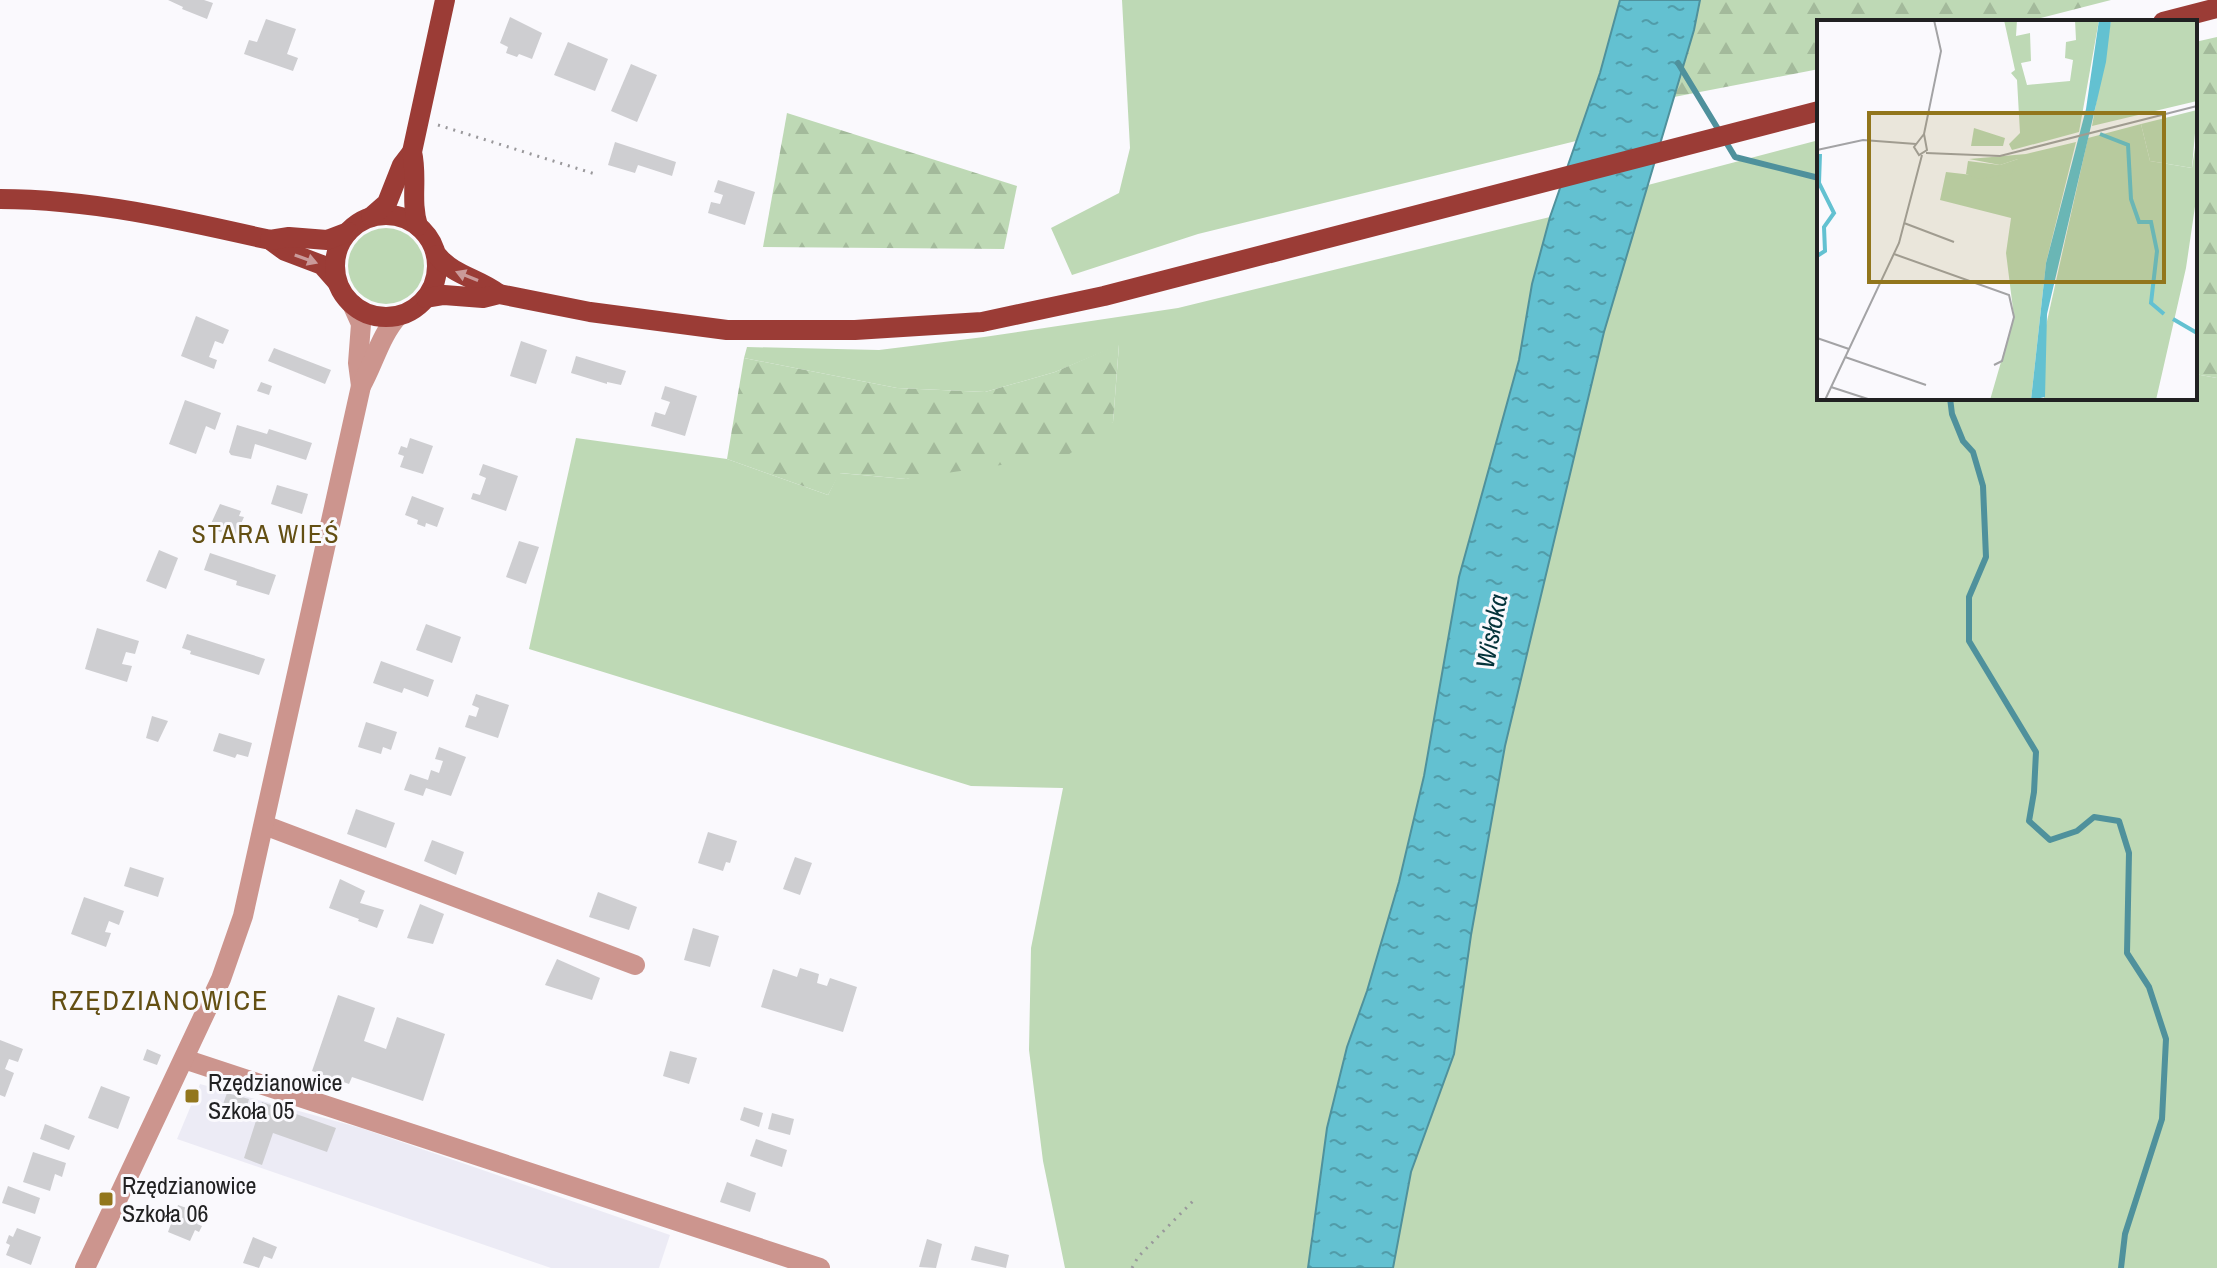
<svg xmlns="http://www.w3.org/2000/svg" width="2217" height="1268" viewBox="0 0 2217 1268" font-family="'Archivo Narrow',sans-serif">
<defs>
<pattern id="forest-firs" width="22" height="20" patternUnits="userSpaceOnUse" patternTransform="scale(2)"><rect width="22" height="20" fill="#bed9b5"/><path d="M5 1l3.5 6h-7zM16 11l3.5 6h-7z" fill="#a3ba9b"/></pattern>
<pattern id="water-ripples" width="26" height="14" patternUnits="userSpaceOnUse" patternTransform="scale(2)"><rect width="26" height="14" fill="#63c1d1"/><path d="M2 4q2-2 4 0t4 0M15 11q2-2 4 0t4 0" fill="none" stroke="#519ca9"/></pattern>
</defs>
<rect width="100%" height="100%" fill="#faf9fd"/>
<!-- built -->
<path fill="#ecebf5" d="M200 1084 361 1128 670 1235 659 1268H551L177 1139Z"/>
<!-- grass -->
<g fill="#bed9b5">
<path d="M1122 0H1620L1600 73 1576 141 1198 234 1072 275 1051 228 1119 193 1130 148Z"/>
<path d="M1819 140V398H2195V374L2217 378V1268H1393L1411 1172 1454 1054 1471 935 1505 746 1604 332 1648 185Z"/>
<path d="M1550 217 1532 284 1519 360 1459 577 1424 776 1399 882 1367 991 1347 1047 1312 1231 1308 1268H1065L1043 1161 1029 1050 1031 948 1063 788 971 786 529 649 576 438 727 459 828 495 839 473 906 479 1113 422 1119 345 1055 372 985 392 897 388 744 358 747 347 879 350 984 337 1178 308Z"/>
<circle cx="386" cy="266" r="38"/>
</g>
<!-- forest -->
<g fill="url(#forest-firs)">
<path d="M1700 0H2111L2025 22H1819V69L1674 97 1694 30Z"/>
<path d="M2217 37V378L2195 374V42Z"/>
<path d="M787 113 1017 186 1004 249 763 247Z"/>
<path d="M1119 344 1113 422 1068 455 906 479 840 473 828 495 727 459 744 358 897 388 985 392 1055 372Z"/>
</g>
<!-- water -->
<path fill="url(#water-ripples)" stroke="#4f919c" stroke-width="2" d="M1620 0H1700L1694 30 1604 332 1505 746 1471 935 1454 1054 1411 1172 1393 1268H1308L1327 1128 1347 1047 1367 991 1399 882 1424 776 1459 577 1519 360 1532 284 1550 217 1600 73Z"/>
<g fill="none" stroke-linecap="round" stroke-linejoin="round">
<!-- stream -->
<g stroke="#4f919c" stroke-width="6">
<path d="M1678 63 1735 157 1819 178"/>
<path d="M1950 398 1952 414 1963 441 1973 452 1983 486 1986 557 1969 597V641L2036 752 2034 792 2029 821 2050 840 2077 831 2094 817 2119 821 2129 853 2127 953 2149 987 2166 1039 2162 1119 2125 1234 2121 1268"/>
</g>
</g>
<!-- building -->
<g fill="#ceced1">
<path d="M168 0H204L213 3 207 19 182 9 183 7Z"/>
<path d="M510 17 542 33 532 59 519 54 517 57 506 53 508 47 500 43Z"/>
<path d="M266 19 296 29 287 54 298 58 293 71 244 54 249 40 257 42Z"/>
<path d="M568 42 608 59 595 91 554 75Z"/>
<path d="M631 64 657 75 637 122 611 111Z"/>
<path d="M615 142 676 162 672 176 638 165 635 173 608 165Z"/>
<path d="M718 180 755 192 745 225 708 213 711 202 720 204 723 195 714 192Z"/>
<path d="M196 316 229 330 223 344 215 341 209 357 217 360 214 369 181 356Z"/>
<path d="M521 341 547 350 536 384 510 376Z"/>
<path d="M274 348 331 370 325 384 268 361Z"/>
<path d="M576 356 626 371 621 385 607 382V384L571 373Z"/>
<path d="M261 382 272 386 269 395 257 391Z"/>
<path d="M665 386 697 396 685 436 651 426 655 412 665 415 670 402 661 399Z"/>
<path d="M185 400 221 413 215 430 206 426 196 454 169 444Z"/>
<path d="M237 425 267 434 269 429 312 443 306 460 255 444 251 459 231 455 229 452Z"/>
<path d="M410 438 433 446 423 474 400 467 404 456 398 454 401 446 407 448Z"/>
<path d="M483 464 518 476 506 511 471 499 473 493 480 495 486 478 479 475Z"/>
<path d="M277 485 308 494 302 514 271 504Z"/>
<path d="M412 496 444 508 437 527 426 523 425 527 417 524 418 520 405 515Z"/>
<path d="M220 504 241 511 239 516 244 517 235 537 209 528Z"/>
<path d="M519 541 539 547 526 584 506 577Z"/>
<path d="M159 550 178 558 166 589 146 581Z"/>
<path d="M210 553 276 575 269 595 236 585 237 581 204 570Z"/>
<path d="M426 624 461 637 452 663 416 650Z"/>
<path d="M97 628 139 641 135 654 126 652 122 664 132 666 127 682 85 669Z"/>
<path d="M187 634 265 659 259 675 190 654 191 651 182 648Z"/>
<path d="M381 661 434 680 428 697 404 688 402 693 373 683Z"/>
<path d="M476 694 509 705 498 738 465 727 469 715 476 717 479 708 472 705Z"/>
<path d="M152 716 168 721 158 742 146 738Z"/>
<path d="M366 722 397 732 391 750 383 747 381 754 358 747Z"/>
<path d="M219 733 252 743 248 757 237 754 235 758 213 751Z"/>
<path d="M439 747 466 757 451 796 426 788 423 796 404 790 410 774 428 780 431 770 439 773 443 761 435 759Z"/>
<path d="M356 809 395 823 386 848 347 834Z"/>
<path d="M708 832 737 841 730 863 726 862 723 871 698 863Z"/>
<path d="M432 840 464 852 456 875 424 861Z"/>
<path d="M795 857 812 863 800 895 783 889Z"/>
<path d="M130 867 164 878 158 897 124 886Z"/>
<path d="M340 879 365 891 360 903 384 910 377 928 358 921 359 919 329 908Z"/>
<path d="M598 892 637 907 629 930 589 917Z"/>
<path d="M84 897 124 911 119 925 109 921 105 932 111 933 106 947 71 934Z"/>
<path d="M420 904 444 914 433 944 407 938Z"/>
<path d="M693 928 719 936 710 967 684 960Z"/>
<path d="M557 959 600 978 592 1000 545 985Z"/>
<path d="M800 968 819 974 817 983 827 986 830 978 857 987 843 1032 761 1007 773 969 797 977Z"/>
<path d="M338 995 375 1008 364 1041 386 1049 397 1017 445 1034 423 1101 352 1077 349 1084 312 1071Z"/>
<path d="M0 1040 23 1049 18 1062 9 1059 5 1069 14 1073 5 1097 0 1095Z"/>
<path d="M147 1049 161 1055 157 1065 143 1060Z"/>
<path d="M670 1051 697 1058 689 1084 663 1076Z"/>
<path d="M101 1086 130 1097 118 1129 88 1118Z"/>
<path d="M227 1093 249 1099 245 1113 222 1107Z"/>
<path d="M262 1102 336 1128 327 1152 273 1133 262 1165 244 1158Z"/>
<path d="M744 1107 763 1113 759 1127 740 1120Z"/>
<path d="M772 1113 794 1119 790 1135 768 1129Z"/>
<path d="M45 1124 75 1136 69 1150 40 1139Z"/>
<path d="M756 1139 787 1150 782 1167 750 1156Z"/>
<path d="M33 1152 66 1163 62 1177 55 1174 50 1191 23 1182Z"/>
<path d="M727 1182 756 1193 750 1212 720 1202Z"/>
<path d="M8 1186 40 1198 35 1214 2 1203Z"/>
<path d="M178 1205 201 1213 197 1224 202 1226 199 1232 195 1230 190 1241 168 1232Z"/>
<path d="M17 1228 41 1237 31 1265 6 1255 10 1245 6 1243 9 1235 13 1237Z"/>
<path d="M253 1237 277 1247 272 1259 264 1256 259 1268 243 1263Z"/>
<path d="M927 1239 942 1244 936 1268 919 1267Z"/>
<path d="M975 1246 1009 1255 1006 1268 971 1260Z"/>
</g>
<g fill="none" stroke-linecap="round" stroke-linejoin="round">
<!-- path -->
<g stroke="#99989b" stroke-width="3" stroke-dasharray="2 6" stroke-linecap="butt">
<path d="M438 125 595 174"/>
<path d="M1132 1268 1138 1257 1193 1201"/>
</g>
<!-- minor -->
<g stroke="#cc958e" stroke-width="20">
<path d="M352 304 361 324 358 363 361 386"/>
<path d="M264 825 635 965"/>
<path d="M184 1059 820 1268"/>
<path d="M85 1268 221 979 243 916 361 386C374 363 380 336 398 316"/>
</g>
<!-- major -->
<g stroke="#9b3c36" stroke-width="20">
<path d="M2163 22 2217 8"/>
<path d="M0 199C91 199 182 220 270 240L285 251 322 265 337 282"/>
<circle cx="386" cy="266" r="51"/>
<path d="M371 217 387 203 402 165 412 152"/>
<path d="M418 226C410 200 418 178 412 152L445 0"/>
<path d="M270 240 289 237 327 240 348 232"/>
<path d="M437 255C454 276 478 278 499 294"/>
<path d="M426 298 444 295 483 298 499 294 590 312 727 330H855L982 322 1104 296 1819 111"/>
</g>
</g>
<!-- one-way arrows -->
<defs><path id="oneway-solid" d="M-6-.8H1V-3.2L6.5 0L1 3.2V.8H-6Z" transform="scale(2)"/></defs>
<g fill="#ca9a9a">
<use href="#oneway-solid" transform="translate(306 259) rotate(20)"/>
<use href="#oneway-solid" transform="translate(467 276) rotate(-158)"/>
</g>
<!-- markers -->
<g fill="#92761c" stroke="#faf9fd" stroke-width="3">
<rect x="184" y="1088" width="16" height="16" rx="4"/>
<rect x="98" y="1191" width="16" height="16" rx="4"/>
</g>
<g text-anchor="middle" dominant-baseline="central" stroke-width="6" stroke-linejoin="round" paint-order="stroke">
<!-- poi labels -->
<g font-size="24" fill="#212122" stroke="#faf9fd" text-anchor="start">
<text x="208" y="1082">Rzędzianowice<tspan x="208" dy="28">Szkoła 05</tspan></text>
<text x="122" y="1185">Rzędzianowice<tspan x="122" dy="28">Szkoła 06</tspan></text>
</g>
<!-- neighbourhood labels -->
<g font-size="26" letter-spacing="2" fill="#634f13" stroke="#faf9fd">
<text x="266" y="533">STARA WIEŚ</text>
</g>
<!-- water labels -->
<g font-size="26" font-style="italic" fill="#04333a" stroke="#faf9fd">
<text transform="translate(1491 631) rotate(-79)">Wisłoka</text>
</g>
<!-- quarter labels -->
<g font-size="28" letter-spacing="2" fill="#634f13" stroke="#faf9fd">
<text x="160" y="1000">RZĘDZIANOWICE</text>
</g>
</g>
<!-- overview -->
<g transform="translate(1817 20)">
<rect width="380" height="380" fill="#faf9fd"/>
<path d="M187 0H200L199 16 213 13 214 41 204 43 210 65 253 61 256 40 248 38 249 22 259 20 258 0H282L262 112 195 130 192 124 203 113 200 60 194 53 198 50ZM324 104 333 141 375 148 380 114V173L369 248 339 380H227L226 319 271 118ZM259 122 229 243 214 380H173L197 297 189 233 194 198 123 180 129 152 173 157 201 139 183 145 152 139 209 134Z" fill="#bed9b5"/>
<path d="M294 0H380V81L275 106ZM380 90 375 148 333 141 324 104ZM157 108 188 118 186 126H154ZM201 139 194 154 163 159 149 154 151 141 183 145Z" fill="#bed9b5"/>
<path d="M282 0H294L289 42 230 294 228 377 214 380 229 243 269 89Z" fill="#63c1d1"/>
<path fill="none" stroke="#63c1d1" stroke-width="4" d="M283 114 311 125 314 179 322 202H334L340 231 334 283 347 294M0 236 8 231 7 207 17 193 2 163 3 134M356 299 380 313"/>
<path fill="none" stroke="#a3a3a5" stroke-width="2" d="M107 114 97 127 102 135 110 130 107 114 124 31 117 0M0 130 46 120 99 124M109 133 183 136 380 86M87 203 137 222M77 234 192 275 197 297 185 341 177 345M0 318 32 329M28 337 109 365M14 367 54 380M8 380 82 223 105 135"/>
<path fill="#92761c" fill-opacity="0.15" stroke="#92761c" stroke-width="4" d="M52 93H347V262H52Z"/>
<rect width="380" height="380" fill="none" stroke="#212122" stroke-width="4"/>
</g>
</svg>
